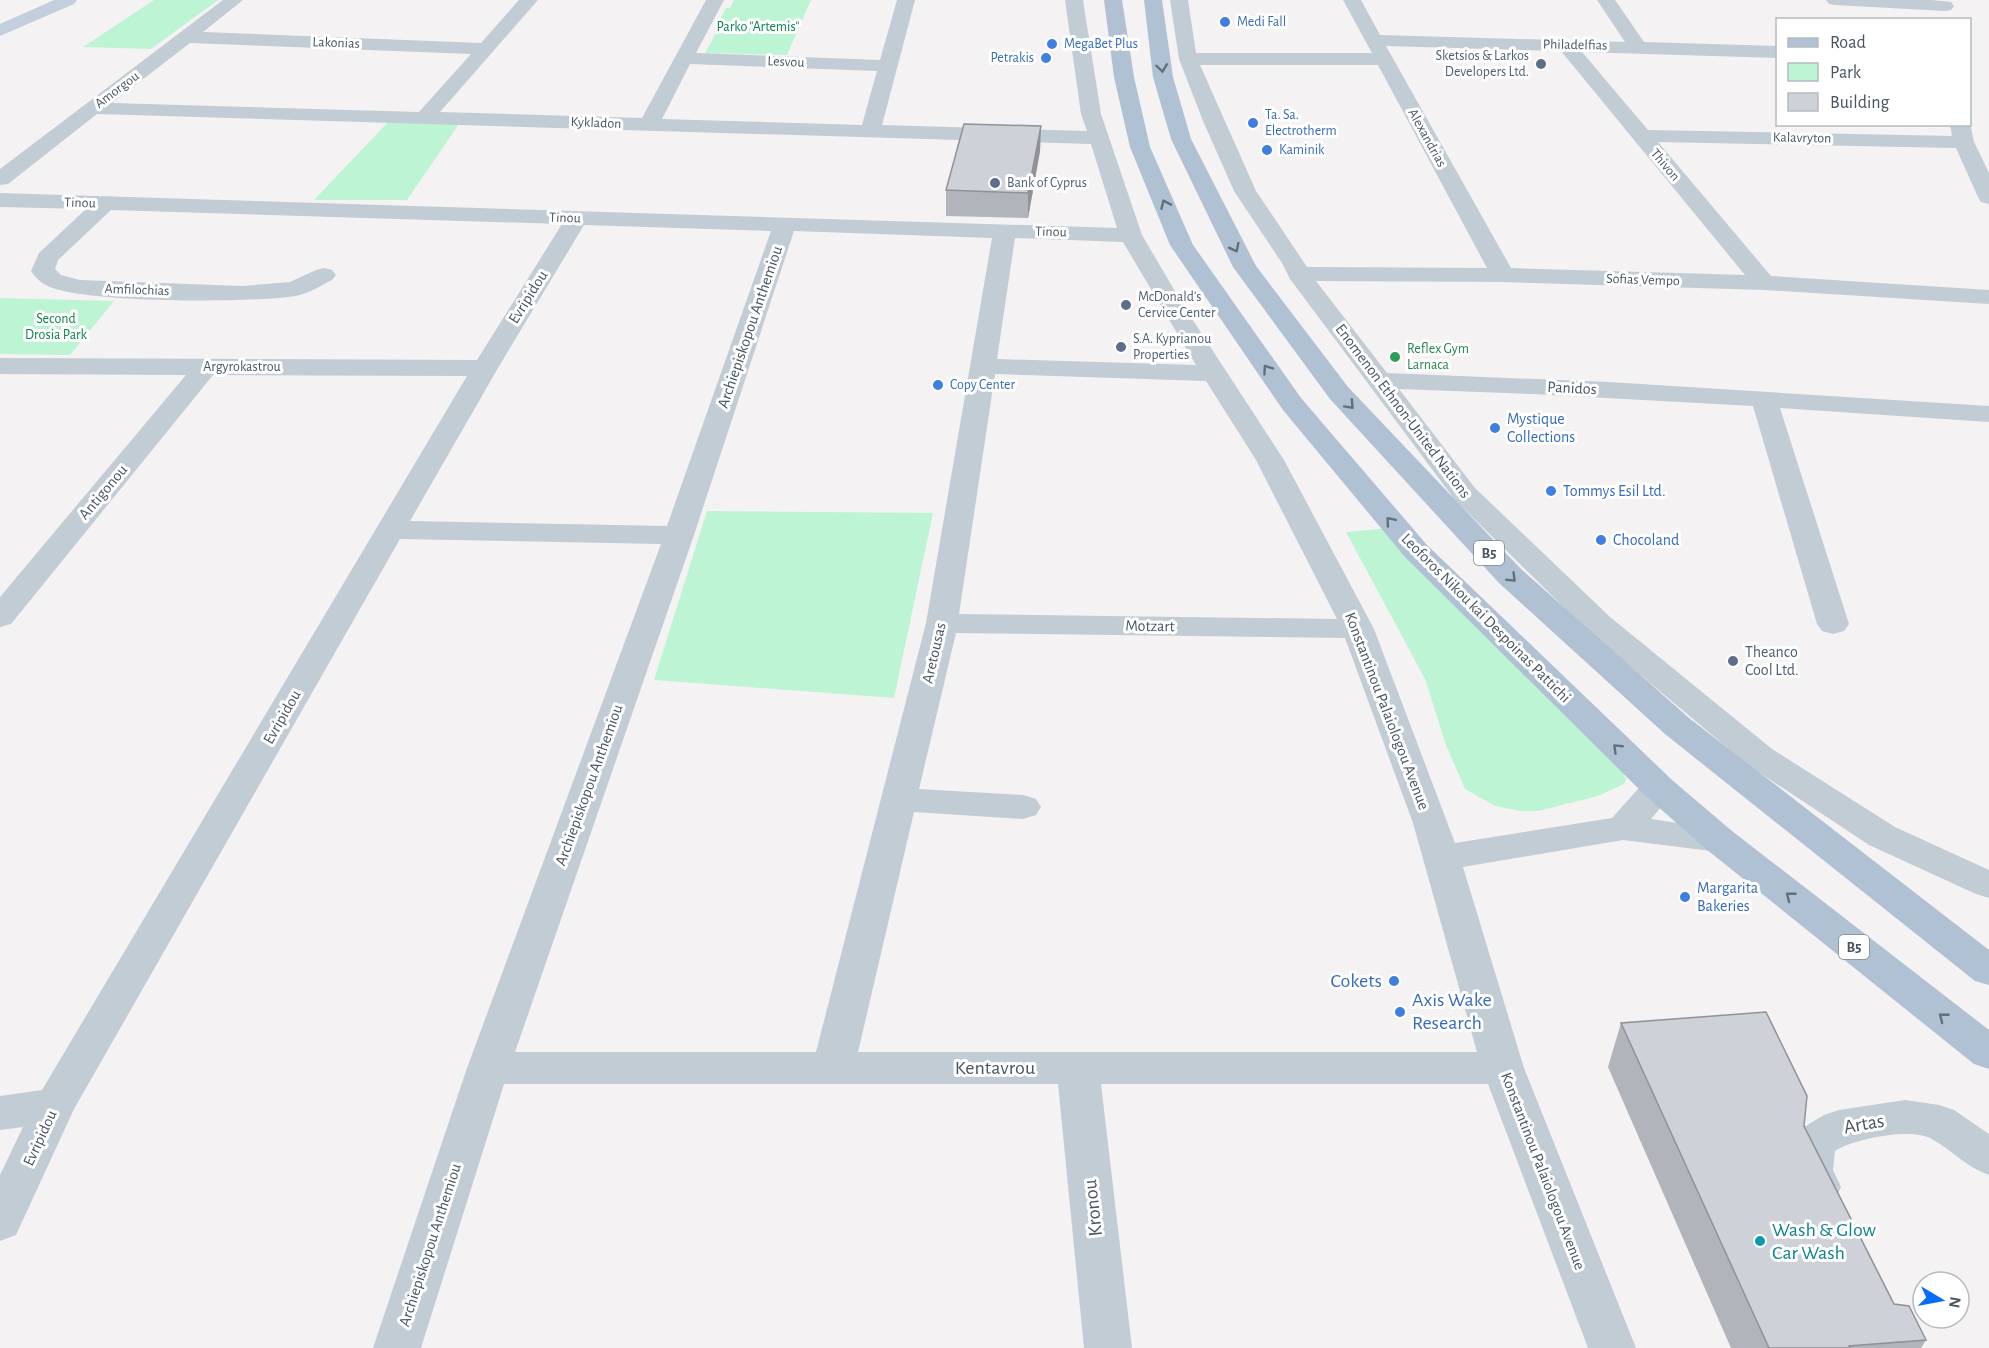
<svg xmlns="http://www.w3.org/2000/svg" width="1989" height="1348" viewBox="0 0 1989 1348" font-family="'Alegreya Sans',sans-serif">
<rect width="100%" height="100%" fill="#f4f2f2"/>
<!-- green -->
<g fill="#bdf5d4">
<path d="M154 0H218L151 49 83 47Z"/>
<path d="M734 0H811L787 55 705 53 717 31 714 30 726 8H730Z"/>
<path d="M390 120 459 124 407 200H314Z"/>
<path d="M0 298 114 301 70 355 0 354Z"/>
<path d="M707 511 933 513 894 698 654 680Z"/>
<path d="M1390 528 1623 772 1626 780 1624 784 1598 796 1538 811H1520L1495 806 1465 789 1446 745 1425 679 1346 532Z"/>
</g>
<g fill="none" stroke-linecap="round" stroke-linejoin="round">
<!-- street -->
<g fill="#c1ccd5" fill-rule="evenodd">
<path d="M223 0H243L203 32 481 43 519 0H538L440 112 642 118 706 0H724L696 53 880 60 897 0H915L882 125 1087 131 1081 114 1065 0H1083L1101 114 1142 235 1183 305 1284 460 1374 629 1455 843 1612 818 1646 780 1659 776 1672 780 1677 788 1651 819 1732 831 1737 840 1732 849 1719 852 1623 840 1463 867 1524 1068 1636 1348H1588L1488 1084H1101L1132 1348H1084L1058 1084H504L421 1348H373L467 1068 661 544 400 539 74 1109 16 1235 0 1241V1175L23 1127 0 1130V1096L42 1090 467 376 213 375 11 624 0 627V597L186 375 0 374V358L477 360 562 224 111 210 58 260 55 269 61 275 80 280 243 286 290 282 316 270 324 268 332 270 336 275 332 280C320 286 308 294 295 296 254 303 75 304 44 284 39 281 34 276 31 271L39 253 86 209 0 207V193L1117 228 1091 144 97 114 8 184 0 185V169ZM190 43 471 54 419 112 112 103ZM690 64 877 71 862 125 662 119ZM584 225 771 231 667 526 410 521 498 368ZM794 231 992 238 926 623 816 1052H515L694 535ZM1015 238 1123 242 1196 365 997 359ZM995 374 1206 381 1256 460 1337 619 959 614ZM956 633 1345 638 1413 823 1477 1052H858L914 812 1023 819 1036 815 1041 807 1036 799 1023 795 919 789Z"/>
<path d="M1170 0H1188L1196 53H1372L1343 0H1361L1380 35 1625 42 1597 0H1615L1644 42 1778 46V58L1582 52 1648 130 1952 136 1950 124 1970 123 1974 142 1989 173V204L1981 202 1978 197 1956 148 1658 142 1771 276 1989 290V304L1764 290 1503 282 1316 281 1387 373 1609 382 1989 406V422L1780 408 1849 624 1844 631 1833 634 1822 631 1817 624 1753 406 1533 394 1399 389 1475 488 1610 617 1772 749 1895 827 1989 870V898L1976 894 1869 845 1748 765 1588 631 1455 500 1290 279 1282 263 1234 191 1203 121 1179 59ZM1386 46 1561 51 1745 275 1511 268ZM1200 65H1378L1487 268 1307 267 1256 191Z"/>
<path d="M1826 0H1932L1951 2 1954 6 1951 10 1945 11 1835 5 1829 4Z"/>
<path d="M1905 1100 1939 1105 1954 1110 1989 1134V1175C1966 1167 1951 1149 1930 1138 1908 1128 1854 1139 1835 1151L1833 1170 1841 1187 1835 1200 1819 1205 1803 1200 1789 1170 1792 1142 1799 1130 1824 1115 1839 1110Z"/>
</g>
<!-- secondary -->
<path fill="#c3cfdc" fill-rule="evenodd" d="M54 0H77L74 4 0 36V24Z"/>
<!-- primary -->
<g fill="#afc1d3" fill-rule="evenodd">
<path d="M1104 0H1122L1134 77 1150 147 1193 245 1301 398 1427 545 1672 780 1732 831 1989 1030V1069L1974 1064 1706 849 1646 796 1405 557 1283 410 1170 245 1130 147 1114 77Z"/>
<path d="M1144 0H1162L1173 77 1191 139 1256 266 1348 387 1521 569 1689 718 1989 950V985L1975 981 1665 734 1499 583 1330 399 1233 267 1171 139 1153 77Z"/>
</g>
</g>
<!-- wall -->
<g fill="#b1b4ba">
<path d="M1041 126 1040 151 1028 218 946 216V190Z"/>
<path d="M1621 1023 1804 1126 1894 1304 1926 1340 1921 1348H1731L1608 1067Z"/>
</g>
<!-- shaded-wall -->
<path fill="#909297" d="M1041 126 1040 151 1028 218V193Z"/>
<!-- building -->
<g fill="#ced1d8" stroke="#909297" stroke-width="1.5">
<path d="M964 124 1041 126 1028 193 946 190Z"/>
<path d="M1766 1012 1807 1096 1804 1126 1894 1304 1909 1306 1926 1340 1849 1346 1850 1348H1769L1621 1023Z"/>
</g>
<!-- one-way arrows -->
<defs><path id="oneway-chevron" d="M-2-3.5L2.5 0L-2 3.5" fill="none" stroke-width="1.6" stroke-linecap="round" stroke-linejoin="round" transform="scale(1.5)"/></defs>
<g stroke="#61707e">
<use href="#oneway-chevron" transform="translate(1162 68) rotate(82)"/>
<use href="#oneway-chevron" transform="translate(1165 204) rotate(-114)"/>
<use href="#oneway-chevron" transform="translate(1235 248) rotate(63)"/>
<use href="#oneway-chevron" transform="translate(1267 369) rotate(-125)"/>
<use href="#oneway-chevron" transform="translate(1350 405) rotate(47)"/>
<use href="#oneway-chevron" transform="translate(1390 521) rotate(-130)"/>
<use href="#oneway-chevron" transform="translate(1512 578) rotate(44)"/>
<use href="#oneway-chevron" transform="translate(1617 748) rotate(-136)"/>
<use href="#oneway-chevron" transform="translate(1790 896) rotate(-142)"/>
<use href="#oneway-chevron" transform="translate(1943 1017) rotate(-142)"/>
</g>
<!-- markers -->
<g fill="#3f7fe0" stroke="#fff" stroke-width="2">
<circle cx="1225" cy="22" r="6"/>
<circle cx="1052" cy="44" r="6"/>
<circle cx="1046" cy="58" r="6"/>
<circle cx="1253" cy="123" r="6"/>
<circle cx="1267" cy="150" r="6"/>
<circle cx="938" cy="385" r="6"/>
<circle cx="1495" cy="428" r="6"/>
<circle cx="1551" cy="491" r="6"/>
<circle cx="1601" cy="540" r="6"/>
<circle cx="1685" cy="897" r="6"/>
<circle cx="1394" cy="981" r="6"/>
<circle cx="1400" cy="1012" r="6"/>
</g>
<g fill="#5c6f8a" stroke="#fff" stroke-width="2">
<circle cx="1541" cy="64" r="6"/>
<circle cx="995" cy="183" r="6"/>
<circle cx="1126" cy="305" r="6"/>
<circle cx="1121" cy="347" r="6"/>
<circle cx="1733" cy="661" r="6"/>
</g>
<circle fill="#2e9e5b" stroke="#fff" stroke-width="2" cx="1395" cy="357" r="6"/>
<circle fill="#0f9aa8" stroke="#fff" stroke-width="2" cx="1760" cy="1241" r="6"/>
<g text-anchor="middle" dominant-baseline="central" stroke-width="6" stroke-linejoin="round" paint-order="stroke">
<!-- far-shop labels -->
<g font-size="14" fill="#366cbe" stroke="#fff" text-anchor="start">
<text x="1237" y="22">Medi Fall</text>
<text x="1064" y="44">MegaBet Plus</text>
<text x="1034" y="58" text-anchor="end">Petrakis</text>
<text x="1265" y="115">Ta. Sa.<tspan x="1265" dy="16">Electrotherm</tspan></text>
<text x="1279" y="150">Kaminik</text>
<text x="950" y="385">Copy Center</text>
</g>
<!-- far-park labels -->
<g font-size="14" fill="#0d824a" stroke="#fff">
<text x="758" y="27">Parko "Artemis"</text>
<text x="56" y="319">Second<tspan x="56" dy="16">Drosia Park</tspan></text>
</g>
<!-- far-street labels -->
<g font-size="14" fill="#475562" stroke="#fff">
<text transform="translate(336 43) rotate(2)">Lakonias</text>
<text transform="translate(1575 45) rotate(1)">Philadelfias</text>
<text transform="translate(786 62) rotate(2)">Lesvou</text>
<text transform="translate(117 90) rotate(-37)">Amorgou</text>
<text transform="translate(596 123) rotate(2)">Kykladon</text>
<text transform="translate(1427 138) rotate(61)">Alexandrias</text>
<text transform="translate(1802 138) rotate(1)">Kalavryton</text>
<text transform="translate(1665 165) rotate(50)">Thivon</text>
<text transform="translate(80 203) rotate(2)">Tinou</text>
<text transform="translate(565 218) rotate(2)">Tinou</text>
<text transform="translate(1051 232) rotate(2)">Tinou</text>
<text transform="translate(1643 280) rotate(2)">Sofias Vempo</text>
<text transform="translate(137 290) rotate(2)">Amfilochias</text>
<text x="242" y="367">Argyrokastrou</text>
</g>
<!-- far-service labels -->
<g font-size="14" fill="#4e5e75" stroke="#fff" text-anchor="start">
<text x="1529" y="56" text-anchor="end">Sketsios &amp; Larkos<tspan x="1529" dy="16">Developers Ltd.</tspan></text>
<text x="1007" y="183">Bank of Cyprus</text>
<text x="1138" y="297">McDonald's<tspan x="1138" dy="16">Cervice Center</tspan></text>
<text x="1133" y="339">S.A. Kyprianou<tspan x="1133" dy="16">Properties</tspan></text>
</g>
<!-- far-leisure labels -->
<g font-size="14" fill="#27864d" stroke="#fff" text-anchor="start">
<text x="1407" y="349">Reflex Gym<tspan x="1407" dy="16">Larnaca</tspan></text>
</g>
<!-- shield labels -->
<g fill="#fff" stroke="#7e8891" stroke-width="1.5">
<rect x="1474" y="541" width="30" height="24" rx="4.5"/>
<rect x="1839" y="935" width="30" height="24" rx="4.5"/>
</g>
<g font-size="15" font-weight="bold" fill="#475562">
<text x="1489" y="553">B5</text>
<text x="1854" y="947">B5</text>
</g>
<!-- street labels -->
<g font-size="16" fill="#475562" stroke="#fff">
<text transform="translate(528 297) rotate(-58)">Evripidou</text>
<text transform="translate(750 327) rotate(-71)">Archiepiskopou Anthemiou</text>
<text transform="translate(1572 388) rotate(3)">Panidos</text>
<text transform="translate(1403 411) rotate(53)">Enomenon Ethnon-United Nations</text>
<text transform="translate(103 492) rotate(-50)">Antigonou</text>
<text transform="translate(1486 618) rotate(45)">Leoforos Nikou kai Despoinas Pattichi</text>
<text transform="translate(1150 626) rotate(1)">Motzart</text>
<text transform="translate(934 653) rotate(-77)">Aretousas</text>
<text transform="translate(1387 711) rotate(69)">Konstantinou Palaiologou Avenue</text>
<text transform="translate(282 717) rotate(-60)">Evripidou</text>
<text transform="translate(589 785) rotate(-70)">Archiepiskopou Anthemiou</text>
<text transform="translate(40 1138) rotate(-65)">Evripidou</text>
<text transform="translate(1543 1171) rotate(69)">Konstantinou Palaiologou Avenue</text>
<text transform="translate(430 1245) rotate(-72)">Archiepiskopou Anthemiou</text>
</g>
<!-- shop labels -->
<g font-size="16" fill="#366cbe" stroke="#fff" text-anchor="start">
<text x="1507" y="419">Mystique<tspan x="1507" dy="18">Collections</tspan></text>
<text x="1563" y="491">Tommys Esil Ltd.</text>
<text x="1613" y="540">Chocoland</text>
<text x="1697" y="888">Margarita<tspan x="1697" dy="18">Bakeries</tspan></text>
</g>
<!-- service labels -->
<g font-size="16" fill="#4e5e75" stroke="#fff" text-anchor="start">
<text x="1745" y="652">Theanco<tspan x="1745" dy="18">Cool Ltd.</tspan></text>
</g>
<!-- near-shop labels -->
<g font-size="20" fill="#366cbe" stroke="#fff" text-anchor="end">
<text x="1382" y="981">Cokets</text>
<text x="1412" y="1000" text-anchor="start">Axis Wake<tspan x="1412" dy="23">Research</tspan></text>
</g>
<!-- near-street labels -->
<g font-size="20" fill="#475562" stroke="#fff">
<text x="995" y="1068">Kentavrou</text>
<text transform="translate(1864 1124) rotate(-10)">Artas</text>
<text transform="translate(1093 1208) rotate(-96)">Kronou</text>
</g>
<!-- near-culture labels -->
<g font-size="20" fill="#0d838f" stroke="#fff" text-anchor="start">
<text x="1772" y="1230">Wash &amp; Glow<tspan x="1772" dy="23">Car Wash</tspan></text>
</g>
</g>
<!-- legend -->
<rect x="1776" y="18" width="195" height="108" fill="#ffffff" stroke="#b5bbc0" stroke-width="1.5"/>
<rect x="1788" y="38" width="30" height="9" fill="#afc1d3" stroke="#b5bbc0" stroke-width="1.5"/>
<text x="1830" y="48" font-size="18" fill="#475562">Road</text>
<rect x="1788" y="63" width="30" height="18" fill="#bdf5d4" stroke="#b5bbc0" stroke-width="1.5"/>
<text x="1830" y="78" font-size="18" fill="#475562">Park</text>
<rect x="1788" y="93" width="30" height="18" fill="#ced1d8" stroke="#b5bbc0" stroke-width="1.5"/>
<text x="1830" y="108" font-size="18" fill="#475562">Building</text>
<!-- north arrow -->
<g transform="translate(1941 1300) rotate(100)"><circle r="28" fill="#ffffff" stroke="#b5bbc0" stroke-width="1.5"/>
<path d="M0-4.5L10 22L0 15L-10 22Z" fill="#056cfb"/>
<text y="-9" font-size="16" font-weight="bold" text-anchor="middle" fill="#475562">N</text>
</g>
</svg>
